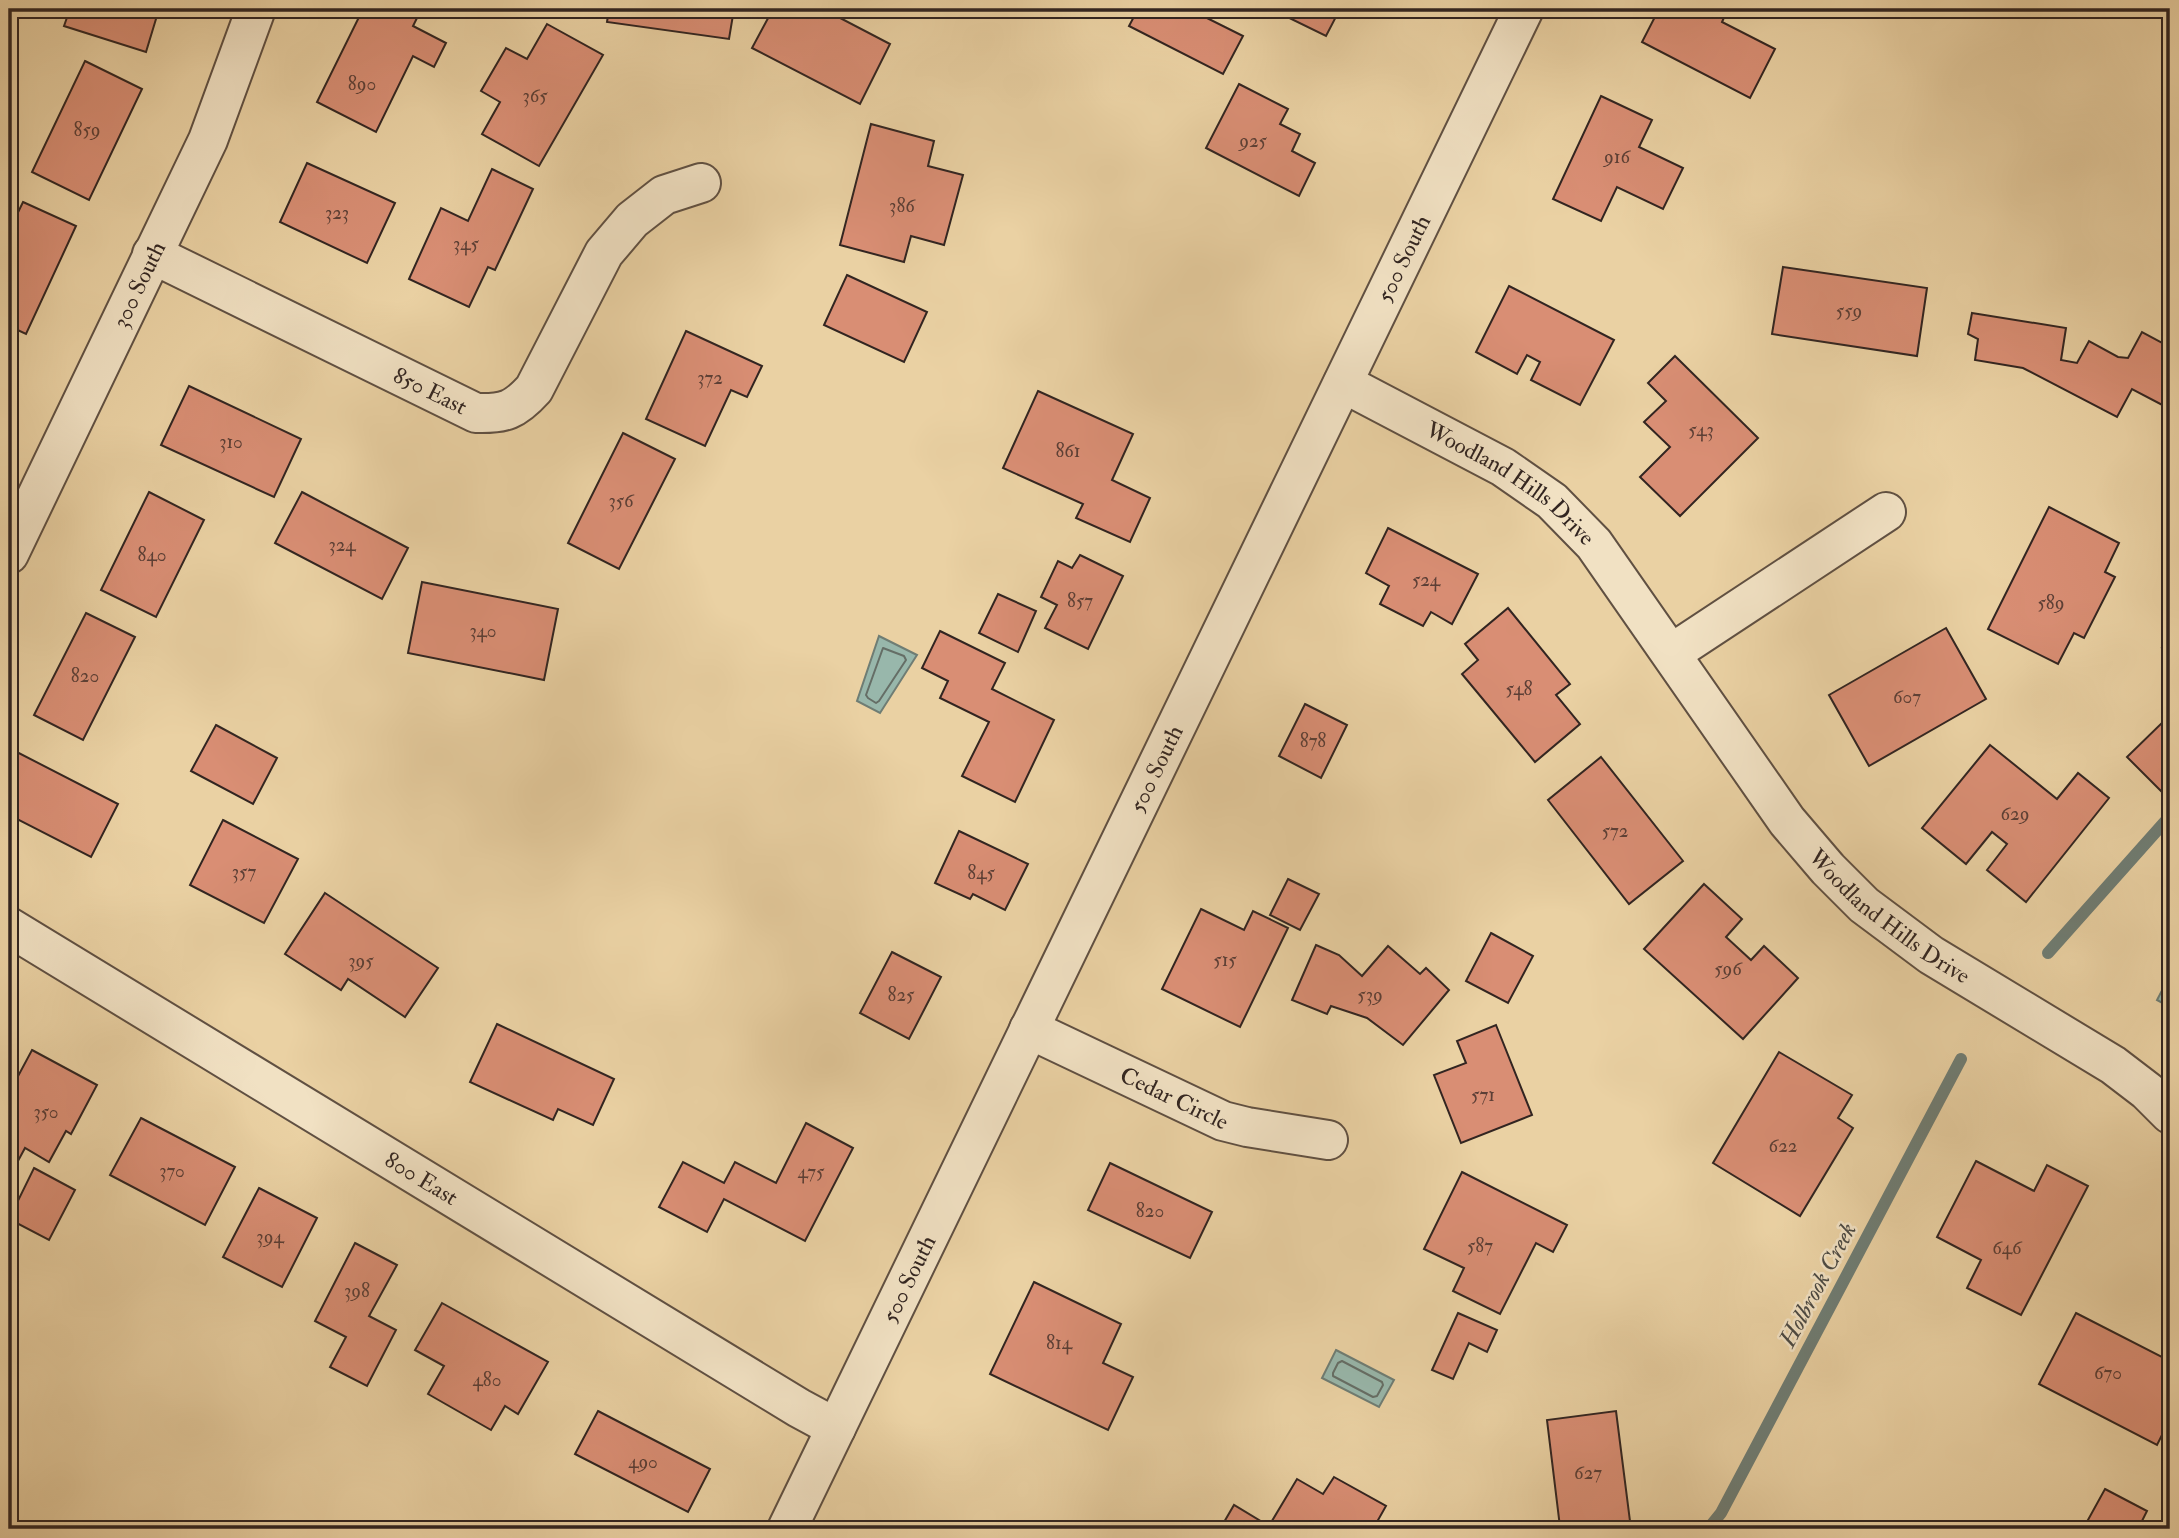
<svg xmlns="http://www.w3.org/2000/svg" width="2179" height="1538" viewBox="0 0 2179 1538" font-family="'IM FELL Double Pica',serif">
<rect width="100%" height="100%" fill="#ead1a3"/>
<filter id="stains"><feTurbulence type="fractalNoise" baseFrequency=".00286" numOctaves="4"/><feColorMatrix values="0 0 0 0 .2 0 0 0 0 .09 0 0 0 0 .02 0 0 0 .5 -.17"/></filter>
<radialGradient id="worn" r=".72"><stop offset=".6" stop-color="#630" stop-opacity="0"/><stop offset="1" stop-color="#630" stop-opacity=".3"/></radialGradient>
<!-- water -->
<g fill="#98b7ab" stroke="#6f7d74" stroke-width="2">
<path d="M879 636 917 655 880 713 857 701Z"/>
<path d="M2170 975V1007L2157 1000Z"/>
<path d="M1336 1350 1394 1380 1379 1407 1322 1378Z"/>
</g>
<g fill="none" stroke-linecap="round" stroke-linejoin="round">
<!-- shore -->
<g stroke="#656e66" stroke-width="2">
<path d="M883 648 904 656 906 660 879 701 876 703 868 698 866 695Z"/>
<path d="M1342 1361 1382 1382 1383 1385 1377 1396 1373 1397 1333 1376V1373L1338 1363Z"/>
</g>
<!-- stream -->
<g stroke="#6f7d74" stroke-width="12">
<path d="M2048 953 2170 816"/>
<path d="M1708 1529 1721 1513 1961 1059"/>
</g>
</g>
<!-- building -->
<g fill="#d98e74" stroke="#322521" stroke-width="2">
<path d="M70 9H159L146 52 64 26Z"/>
<path d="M363 9H402L418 16 413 26 446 43 434 67 413 56 376 132 317 102Z"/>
<path d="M609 9H734L729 39 607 22Z"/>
<path d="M773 9H823L890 44 860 104 752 48Z"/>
<path d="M1138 9H1189L1243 36 1223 74 1129 26Z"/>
<path d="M1271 9H1340L1326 36Z"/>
<path d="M1659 9H1718L1726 13 1722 22 1775 49 1750 98 1642 42Z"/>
<path d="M547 24 603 55 539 166 482 134 500 102 481 91 506 48 527 59Z"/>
<path d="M85 61 142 89 89 200 32 172Z"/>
<path d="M1239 84 1288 109 1280 124 1300 134 1292 151 1315 163 1299 196 1206 148Z"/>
<path d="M1601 96 1652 120 1639 147 1683 168 1663 209 1617 187 1601 221 1553 199Z"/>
<path d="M871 124 934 141 928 166 963 175 944 245 911 236 904 262 840 245Z"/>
<path d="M307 163 395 203 367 263 280 222Z"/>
<path d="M492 169 533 189 495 270 488 267 469 307 409 279 441 208 468 221Z"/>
<path d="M23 202 76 226 26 334 9 326V231Z"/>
<path d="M1783 267 1927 288 1917 356 1772 334Z"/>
<path d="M847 275 927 312 904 362 824 325Z"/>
<path d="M1509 286 1614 340 1580 405 1531 380 1540 362 1527 355 1517 374 1476 352Z"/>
<path d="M1972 313 2066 328 2061 360 2077 363 2089 341 2118 357 2128 358 2142 332 2170 347V409L2132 389 2117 417 2023 368 1975 360 1978 339 1968 334Z"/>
<path d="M686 331 762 366 747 397 731 390 705 446 646 419Z"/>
<path d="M1675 356 1758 438 1680 516 1640 477 1670 447 1644 422 1666 401 1648 383Z"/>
<path d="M189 386 301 439 274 497 161 445Z"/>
<path d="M1038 391 1133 434 1112 480 1150 498 1130 542 1076 518 1083 504 1003 468Z"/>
<path d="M623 433 675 459 619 569 568 543Z"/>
<path d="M149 492 204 520 156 617 101 590Z"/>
<path d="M302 492 408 548 382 599 275 543Z"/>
<path d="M2049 507 2119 543 2105 572 2115 577 2084 638 2074 633 2058 664 1988 629Z"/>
<path d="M1388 528 1478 574 1452 624 1431 612 1423 626 1380 604 1389 586 1366 573Z"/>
<path d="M1080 555 1123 576 1088 649 1045 628 1057 605 1041 597 1058 561 1072 568Z"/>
<path d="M422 582 558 609 544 680 408 653Z"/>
<path d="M998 594 1036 611 1018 652 979 633Z"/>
<path d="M1508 608 1570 684 1556 695 1580 724 1535 762 1462 674 1478 660 1465 644Z"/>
<path d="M86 613 135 637 83 740 34 715Z"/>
<path d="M1946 628 1986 699 1869 766 1829 695Z"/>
<path d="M940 631 1005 663 992 689 1054 720 1015 802 962 776 989 722 940 698 948 681 922 668Z"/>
<path d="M2170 642V658L2162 648Z"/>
<path d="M1305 704 1347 725 1321 778 1279 756Z"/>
<path d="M2170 715V794L2167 797 2127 757Z"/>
<path d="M216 725 277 758 253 804 191 771Z"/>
<path d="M1990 745 2057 799 2078 773 2109 798 2026 902 1987 870 2007 844 1992 832 1966 864 1922 828Z"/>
<path d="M9 748 118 804 91 857 9 815Z"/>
<path d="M1601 757 1683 861 1629 904 1548 800Z"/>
<path d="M223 820 298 859 264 923 190 885Z"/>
<path d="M959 831 1028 864 1005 910 973 894 970 899 935 883Z"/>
<path d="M1288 879 1319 894 1300 930 1270 915Z"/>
<path d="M1704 884 1742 919 1726 937 1751 960 1764 946 1798 978 1743 1039 1644 949Z"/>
<path d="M325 893 438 968 405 1017 348 979 341 990 285 954Z"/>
<path d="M1201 909 1244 930 1253 911 1288 928 1240 1027 1162 989Z"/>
<path d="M1491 933 1533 956 1508 1003 1466 981Z"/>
<path d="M1316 945 1339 955 1362 976 1388 946 1420 974 1426 968 1449 990 1403 1045 1367 1018 1331 1006 1327 1014 1292 1000Z"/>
<path d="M892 952 941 977 909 1039 860 1013Z"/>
<path d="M497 1024 614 1079 593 1125 558 1109 553 1120 470 1082Z"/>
<path d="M1496 1025 1532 1115 1461 1143 1434 1075 1466 1063 1457 1041Z"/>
<path d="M32 1050 97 1085 71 1134 66 1131 49 1162 25 1148 18 1161 9 1156V1093Z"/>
<path d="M1779 1052 1852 1095 1838 1118 1853 1128 1800 1216 1713 1163Z"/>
<path d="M141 1118 235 1167 205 1225 110 1175Z"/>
<path d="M806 1123 853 1148 805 1241 724 1199 707 1232 659 1207 683 1162 724 1183 735 1162 776 1183Z"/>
<path d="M1976 1161 2034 1191 2047 1165 2088 1186 2021 1315 1967 1288 1981 1260 1937 1237Z"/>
<path d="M1110 1163 1212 1212 1190 1258 1088 1210Z"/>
<path d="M34 1168 75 1190 49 1240 9 1219Z"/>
<path d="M1462 1172 1567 1225 1553 1252 1536 1243 1500 1314 1453 1291 1464 1268 1424 1249Z"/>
<path d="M259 1188 317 1218 282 1287 223 1257Z"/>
<path d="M355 1243 397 1265 369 1316 396 1330 367 1386 330 1367 346 1337 315 1321Z"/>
<path d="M1034 1282 1121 1324 1103 1363 1133 1377 1108 1430 990 1374Z"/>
<path d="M442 1303 548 1362 518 1414 505 1406 491 1430 428 1394 444 1366 415 1350Z"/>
<path d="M1458 1313 1497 1330 1487 1352 1469 1343 1453 1379 1432 1370Z"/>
<path d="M2076 1313 2170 1361V1419L2157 1445 2039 1384Z"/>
<path d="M598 1411 710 1469 688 1512 575 1454Z"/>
<path d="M1616 1411 1631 1529H1573V1525L1560 1527 1547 1420Z"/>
<path d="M1334 1477 1386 1506 1373 1529H1220L1234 1505 1269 1526 1297 1479 1323 1494Z"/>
<path d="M2105 1489 2147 1511 2138 1529H2083Z"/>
</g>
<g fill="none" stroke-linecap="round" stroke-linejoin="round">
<!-- minor casing -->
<g stroke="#605042" stroke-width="42">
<g id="minor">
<path id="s1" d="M152 254 476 413C505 414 515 410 534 389L604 253 632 220 664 195 701 183"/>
<path id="s2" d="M1343 383 1503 467 1552 501 1594 544 1787 821 1828 869 1864 905 1931 955 2113 1065 2147 1091 2170 1114"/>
<path id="s3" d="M9 554 208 140 256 9"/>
<path d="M1672 653 1886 512"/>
<path id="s4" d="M9 927 799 1408 836 1428"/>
<path id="s5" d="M1029 1029 1223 1121 1247 1127 1328 1140"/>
<path id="s6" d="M787 1529 1524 9"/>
</g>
</g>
<!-- minor -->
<use href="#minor" stroke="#f1e1c3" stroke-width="38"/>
</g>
<g text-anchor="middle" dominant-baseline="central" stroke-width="5" stroke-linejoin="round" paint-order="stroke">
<!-- number labels -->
<g font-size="19" fill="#5c3f36">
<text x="362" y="84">890</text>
<text x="535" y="96">365</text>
<text x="87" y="130">859</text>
<text x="1253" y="141">925</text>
<text x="1617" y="157">916</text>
<text x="902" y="206">386</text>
<text x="337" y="213">323</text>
<text x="466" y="244">345</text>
<text x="1849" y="311">559</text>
<text x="710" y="378">372</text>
<text x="1701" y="430">543</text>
<text x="231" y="442">310</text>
<text x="1068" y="451">861</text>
<text x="621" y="501">356</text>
<text x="342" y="545">324</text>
<text x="152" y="555">840</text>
<text x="1426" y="580">524</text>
<text x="1080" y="601">857</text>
<text x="2051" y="603">589</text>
<text x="483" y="631">340</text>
<text x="85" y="676">820</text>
<text x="1519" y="689">548</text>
<text x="1907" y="697">607</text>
<text x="1313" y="741">878</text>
<text x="2015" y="814">629</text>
<text x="1615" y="831">572</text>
<text x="244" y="872">357</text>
<text x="981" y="873">845</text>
<text x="1225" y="960">515</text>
<text x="361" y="961">395</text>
<text x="1728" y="969">596</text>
<text x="901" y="995">825</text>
<text x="1370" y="995">539</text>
<text x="1483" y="1095">571</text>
<text x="46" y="1112">350</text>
<text x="1783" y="1146">622</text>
<text x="172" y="1171">370</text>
<text x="811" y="1172">475</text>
<text x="1150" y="1211">820</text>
<text x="270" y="1237">394</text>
<text x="1480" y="1246">587</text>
<text x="2007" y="1248">646</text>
<text x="357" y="1291">398</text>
<text x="1059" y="1343">814</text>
<text x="2108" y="1373">670</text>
<text x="487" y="1380">480</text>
<text x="643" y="1462">490</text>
<text x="1588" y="1473">627</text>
</g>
<!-- street labels -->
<g font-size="23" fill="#322521" stroke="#f1e1c3">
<text stroke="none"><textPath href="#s6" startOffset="1412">500 South</textPath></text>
<text stroke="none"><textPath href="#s3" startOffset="299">300 South</textPath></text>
<text stroke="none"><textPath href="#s1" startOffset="310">850 East</textPath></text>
<text stroke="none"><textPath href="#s2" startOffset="196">Woodland Hills Drive</textPath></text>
<text stroke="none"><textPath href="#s6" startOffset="845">500 South</textPath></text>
<text stroke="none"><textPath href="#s2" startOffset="779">Woodland Hills Drive</textPath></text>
<text stroke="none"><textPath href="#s5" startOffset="161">Cedar Circle</textPath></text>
<text stroke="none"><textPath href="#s4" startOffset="483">800 East</textPath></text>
<text stroke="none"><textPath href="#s6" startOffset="278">500 South</textPath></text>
</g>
<!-- water labels -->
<g font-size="24" font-style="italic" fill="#4c4a44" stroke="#f1e1c3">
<text transform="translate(1818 1285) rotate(-62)">Holbrook Creek</text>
</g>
</g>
<!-- margin -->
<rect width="2179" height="1538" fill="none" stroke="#ead1a3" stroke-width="35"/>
<rect x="10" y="10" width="2158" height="1517" fill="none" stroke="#322521" stroke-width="3.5"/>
<rect x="18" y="18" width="2144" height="1503" fill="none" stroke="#322521" stroke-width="2"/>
<rect width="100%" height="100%" filter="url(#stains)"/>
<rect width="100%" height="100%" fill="url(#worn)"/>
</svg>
